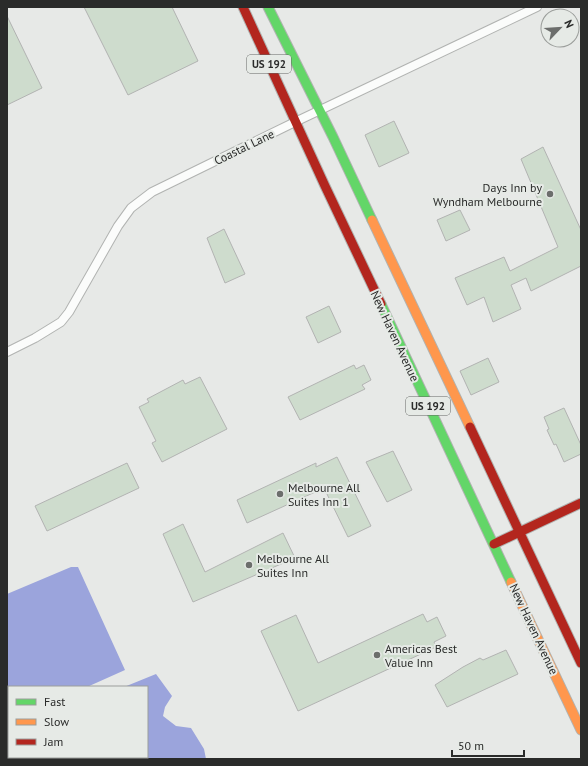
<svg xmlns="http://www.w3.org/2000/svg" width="588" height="766" viewBox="0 0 588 766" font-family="'PT Sans',sans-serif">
<rect width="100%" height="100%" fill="#e7e9e7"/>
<!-- water -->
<g fill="#9ba4dc">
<path d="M71 567H78L125 670 87 687H9V728L7 729V594Z"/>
<path d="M156 674 172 696 165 707 163 716 176 726 191 728 204 749 206 759H74L73 757H147V687H124Z"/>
</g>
<!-- building -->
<g fill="#cedccd" stroke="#b2b3b2">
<path d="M84 7H172L198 61 128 95Z"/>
<path d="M7 16 42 88 7 105Z"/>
<path d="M394 121 409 153 379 167 365 135Z"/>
<path d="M543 147 581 230V266L531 291 526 278 511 285 521 309 493 322 484 297 467 305 455 278 504 257 510 271 558 247 521 159Z"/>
<path d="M460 210 470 230 446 241 437 220Z"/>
<path d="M224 229 245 274 225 283 207 238Z"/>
<path d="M329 306 341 332 318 343 306 317Z"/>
<path d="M488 358 499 382 471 395 460 371Z"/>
<path d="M354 365 356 369 364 365 371 380 362 385 365 389 300 420 288 397Z"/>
<path d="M200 377 227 429 162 462 152 443 156 441 139 407 149 402 147 399 183 380 185 384Z"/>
<path d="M564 408 581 445V454L564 462 556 444 554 445 547 430 549 429 544 417Z"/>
<path d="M393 451 412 490 387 502 366 462Z"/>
<path d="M337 457 371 526 348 537 324 488 247 523 237 500 316 463V467Z"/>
<path d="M127 463 139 488 47 531 35 506Z"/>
<path d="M183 524 205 572 283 533 295 558 193 602 163 534Z"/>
<path d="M423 614 427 622 437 617 446 636 434 642 436 647 298 711 261 631 296 615 318 663Z"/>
<path d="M506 650 518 674 447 707 435 685 463 667 480 658 483 660Z"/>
</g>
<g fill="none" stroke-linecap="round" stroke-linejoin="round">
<!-- street casing -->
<g stroke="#b1b3b1" stroke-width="10">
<path id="street" d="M7 352 35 338 61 322 69 312 118 226 131 208 152 192 295 122 537 7"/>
</g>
<!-- fast casing -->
<g stroke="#b1b3b1" stroke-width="11">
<g id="fast">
<path d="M268 7 333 137 372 220"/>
<path d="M381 304 511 582"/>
</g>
</g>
<!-- slow casing -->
<g stroke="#b1b3b1" stroke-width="11">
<g id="slow">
<path d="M372 220 470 427"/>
<path d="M511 582 581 730"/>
</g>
</g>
<!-- jam casing -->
<g stroke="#b1b3b1" stroke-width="11">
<g id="jam">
<path d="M243 7 325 186 381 304"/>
<path d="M470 427 581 663"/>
<path d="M494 544 581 503"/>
</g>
</g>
<!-- street -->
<use href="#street" stroke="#fbfcfb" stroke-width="8"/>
<!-- fast -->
<use href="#fast" stroke="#63d668" stroke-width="9"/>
<!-- slow -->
<use href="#slow" stroke="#ff974d" stroke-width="9"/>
<!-- jam -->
<use href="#jam" stroke="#b3261e" stroke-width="9"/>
</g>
<!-- markers -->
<g fill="#6c6e6c" stroke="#e6eae6" stroke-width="1.5">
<circle cx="550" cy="194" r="4"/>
<circle cx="280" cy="494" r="4"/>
<circle cx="249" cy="565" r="4"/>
<circle cx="377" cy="655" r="4"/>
</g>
<g text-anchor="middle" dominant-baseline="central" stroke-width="4" stroke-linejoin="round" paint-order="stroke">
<!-- shield labels -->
<g fill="#e6eae6" stroke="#626462" stroke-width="1">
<rect x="247" y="55" width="44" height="18" rx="3"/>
<rect x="406" y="397" width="44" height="18" rx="3"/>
</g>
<g font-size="11" font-weight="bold" fill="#2a2b2a">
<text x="269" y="64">US 192</text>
<text x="428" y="406">US 192</text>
</g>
<!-- street labels -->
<g font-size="12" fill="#2a2b2a" stroke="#e6eae6">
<text transform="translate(244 147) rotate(-26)">Coastal Lane</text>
<text transform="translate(395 336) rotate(65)">New Haven Avenue</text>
<text transform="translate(534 629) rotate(65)">New Haven Avenue</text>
</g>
<!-- poi labels -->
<g font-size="12" fill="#2a2b2a" stroke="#e6eae6" text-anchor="start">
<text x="542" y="187" text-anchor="end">Days Inn by<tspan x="542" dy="14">Wyndham Melbourne</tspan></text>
<text x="288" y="487">Melbourne All<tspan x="288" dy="14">Suites Inn 1</tspan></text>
<text x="257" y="558">Melbourne All<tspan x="257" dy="14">Suites Inn</tspan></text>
<text x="385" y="648">Americas Best<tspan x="385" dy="14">Value Inn</tspan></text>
</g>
</g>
<!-- border -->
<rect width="588" height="766" fill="none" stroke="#2a2b2a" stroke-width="16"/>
<!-- legend -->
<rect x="8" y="686" width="140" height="72" fill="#e6eae6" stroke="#9b9e9b"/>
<rect x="16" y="699" width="20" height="6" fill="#63d668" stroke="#9b9e9b"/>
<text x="44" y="706" font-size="12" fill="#2a2b2a">Fast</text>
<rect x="16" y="719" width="20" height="6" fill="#ff974d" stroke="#9b9e9b"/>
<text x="44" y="726" font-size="12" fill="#2a2b2a">Slow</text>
<rect x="16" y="739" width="20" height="6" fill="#b3261e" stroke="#9b9e9b"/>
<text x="44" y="746" font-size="12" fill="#2a2b2a">Jam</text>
<!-- north arrow -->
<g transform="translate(560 28) rotate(65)"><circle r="19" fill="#e6eae6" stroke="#9b9e9b"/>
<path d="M0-3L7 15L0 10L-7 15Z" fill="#6c6e6c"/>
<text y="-6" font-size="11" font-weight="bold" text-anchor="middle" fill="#2a2b2a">N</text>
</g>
<!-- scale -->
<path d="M452 750v6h72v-6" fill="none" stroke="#2a2b2a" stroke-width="2"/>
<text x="458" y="750" font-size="12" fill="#2a2b2a" stroke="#e6eae6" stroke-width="3" paint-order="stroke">50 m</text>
</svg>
